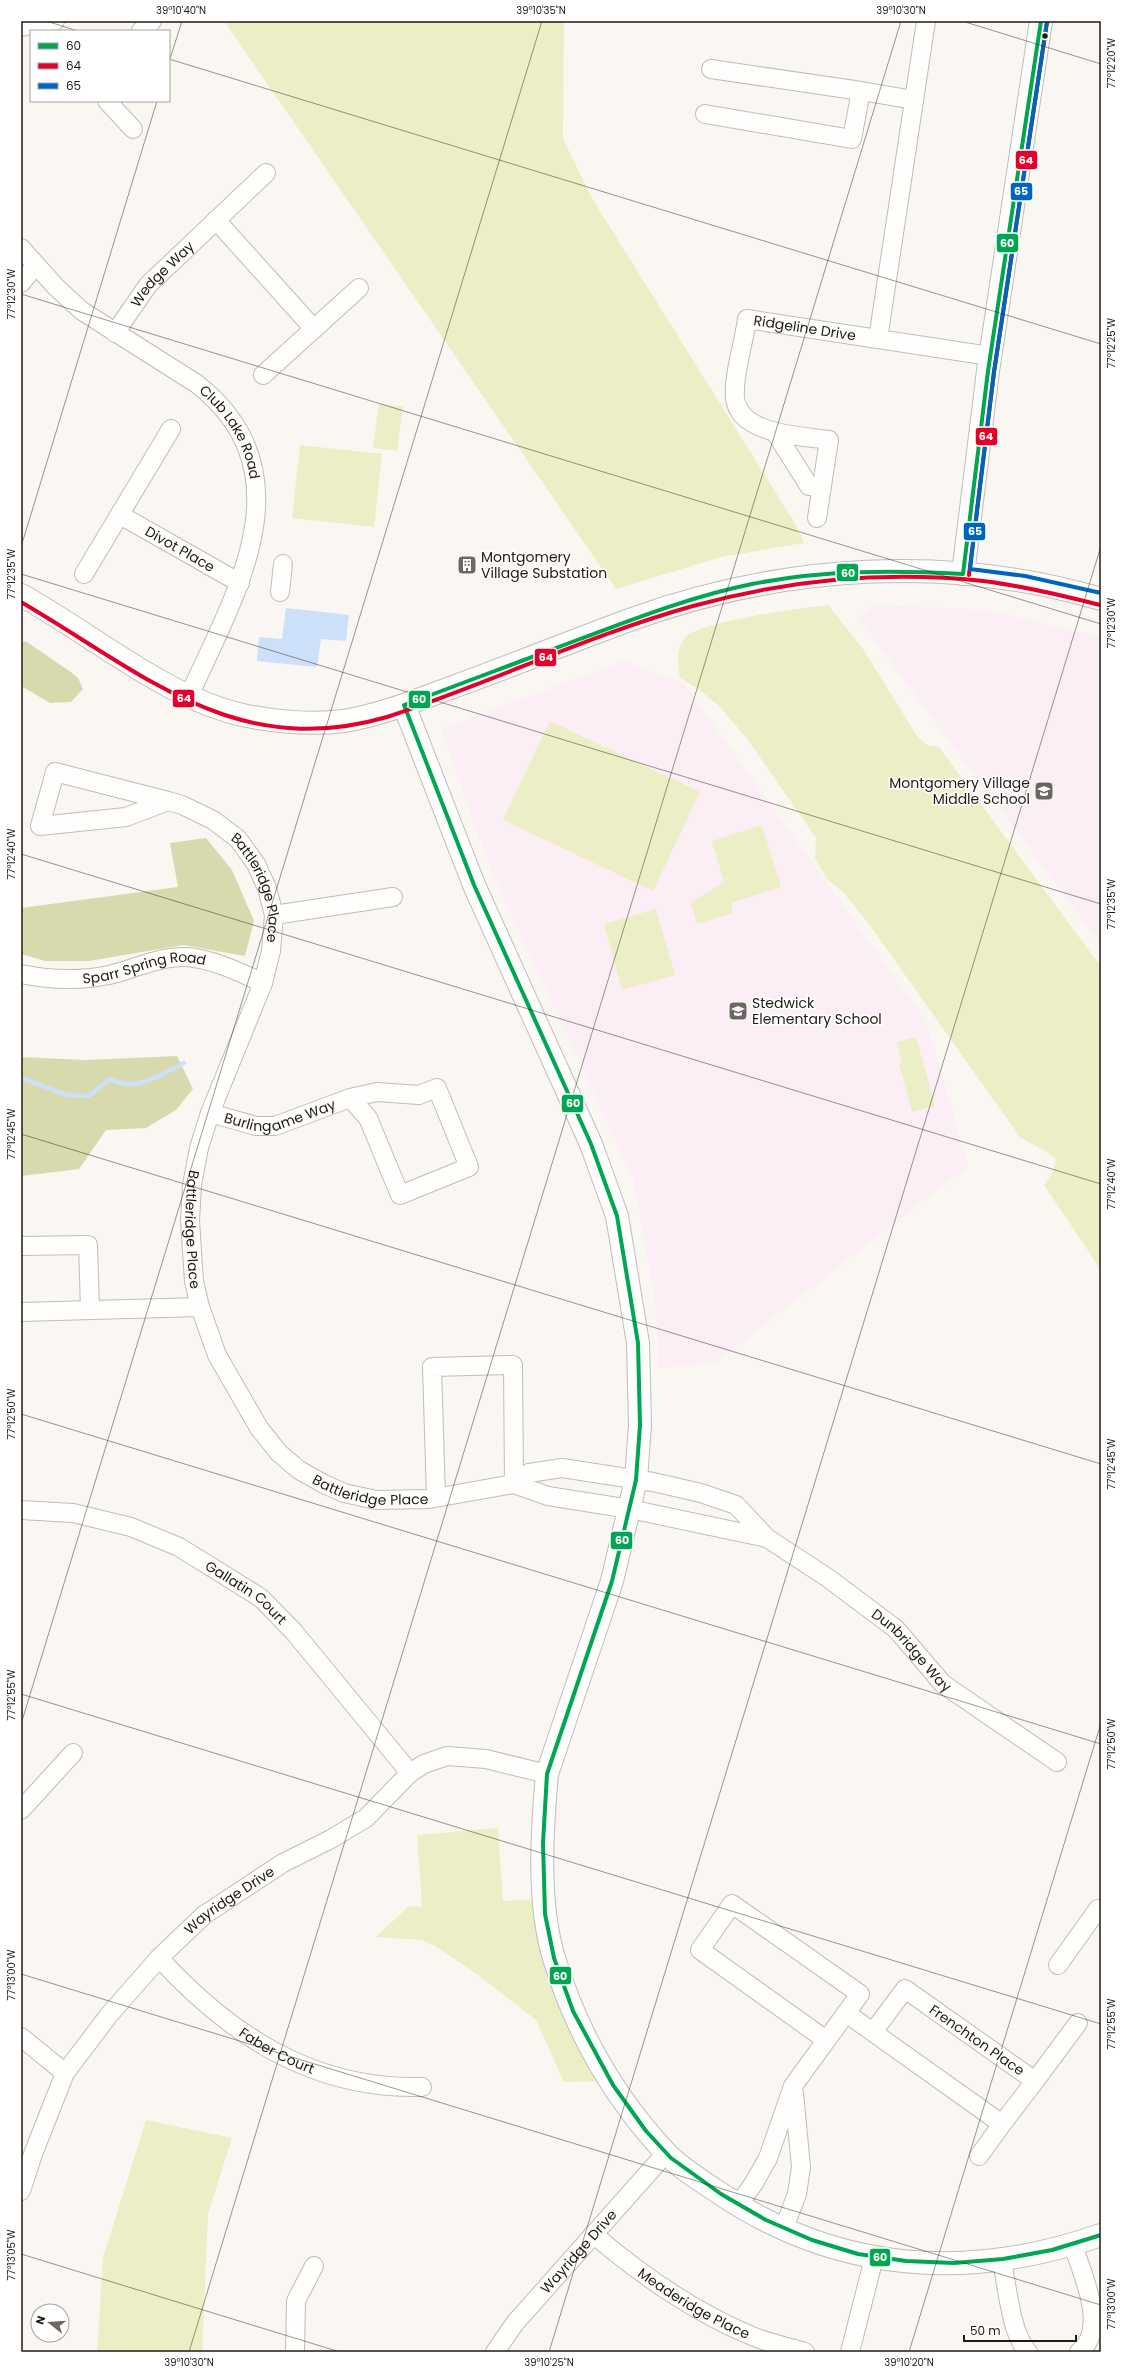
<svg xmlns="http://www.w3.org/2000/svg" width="1122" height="2373" viewBox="0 0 1122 2373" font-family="Poppins,sans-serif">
<rect width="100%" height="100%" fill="#faf6f2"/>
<!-- education -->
<g fill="#fbeef4">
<path d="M874 605 986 610 1101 637V945L858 618Z"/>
<path d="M624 661 684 684 926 1021 968 1166 716 1362 659 1368 655 1298 633 1178 490 868 441 729Z"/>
</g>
<!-- green -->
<g fill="#ecefc5">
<path d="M224 21H564L563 139 593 200 796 525 804 543 721 557 616 589Z"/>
<path d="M379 404 403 407 397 451 373 448Z"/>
<path d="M300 445 382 454 374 527 292 518Z"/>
<path d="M828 605 863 649 917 736 927 745 939 747 1101 967V1270L1044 1185 1053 1172 1056 1159C1045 1149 1032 1145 1020 1137L871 927 844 893 828 880 815 859 816 838 746 737 718 705 698 689 680 678C678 665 675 648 686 637 701 621 803 608 828 605Z"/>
<path d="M550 721 700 792 653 891 503 820Z"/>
<path d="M762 825 781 887 731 903 733 913 697 924 691 903 724 882 712 841Z"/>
<path d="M656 909 675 975 622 990 604 924Z"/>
<path d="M916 1037 935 1106 912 1112 899 1063 902 1062 897 1042Z"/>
<path d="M498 1828 503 1901 545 1899 605 2081 564 2082 536 2020 478 1975 438 1948 422 1940 376 1937 409 1906 422 1907 417 1835Z"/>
<path d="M146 2120 232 2138 208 2214 202 2352H97L103 2258Z"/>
</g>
<!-- forest -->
<g fill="#d7daad">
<path d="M21 641 27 642 72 673 78 678 83 689 71 702 50 703 21 686Z"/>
<path d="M206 838 232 870 254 921 245 956 183 945 89 961H45L21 954V908L178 887 170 843Z"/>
<path d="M177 1056 193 1089 176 1110 146 1128 106 1130 79 1169 21 1176V1057L85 1060Z"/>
</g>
<!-- water -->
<path fill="#cde0f9" d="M286 608 349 615 346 641 321 639 317 667 257 661 259 637 282 639Z"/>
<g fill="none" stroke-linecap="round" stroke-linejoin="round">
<!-- stream -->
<path stroke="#cde0f9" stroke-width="4.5" d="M21 1078 67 1095 89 1096 110 1079C136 1093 160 1075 184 1063"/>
<!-- street casing -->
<g stroke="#c1bcb7" stroke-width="20">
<g id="street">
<path d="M21 27 55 21"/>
<path d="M141 31 152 21"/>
<path d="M711 69 861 91"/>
<path d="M107 101 133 129"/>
<path d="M705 114 852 139 861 91 914 100"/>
<path d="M216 220 314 329"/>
<path id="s1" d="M21 248 56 287 82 311 197 384C310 473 235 594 189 696"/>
<path d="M21 283 36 265"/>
<path id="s2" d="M115 333 148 285 266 173"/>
<path d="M878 339 926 21"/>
<path d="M263 375 359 288"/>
<path d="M775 432 809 486 822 487"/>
<path id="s3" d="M120 515 240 583"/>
<path id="s4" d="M817 518 829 440C802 436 739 435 735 398 733 375 744 343 747 319L990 356"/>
<path d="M84 574 171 429"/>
<path d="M280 592 283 564"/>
<path id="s5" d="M168 801 126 817 40 826 55 772 168 801 182 805 213 820 238 839 256 864 267 888 274 915 271 951 263 983 210 1113 199 1148 192 1185 190 1221 194 1281 200 1307 217 1355 259 1428 279 1453 299 1470 324 1484 344 1493 376 1500 429 1499 514 1484 529 1473 562 1468 653 1482 701 1493 736 1505 767 1538 828 1578 896 1629 943 1684 1057 1762"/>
<path d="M274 915 393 897"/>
<path id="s6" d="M21 974C50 980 80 981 109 975 134 969 160 956 186 957 213 959 239 972 263 983"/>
<path id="s7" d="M210 1113 256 1126H275L350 1098 377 1092 419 1095 437 1088 469 1167 400 1195 368 1118 350 1098"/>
<path d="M21 1246 88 1245 90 1310"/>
<path d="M21 1312 200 1307"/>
<path d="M514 1484 548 1496 630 1509 767 1538"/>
<path d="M436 1497 432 1367 513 1365 514 1484"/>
<path id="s8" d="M21 1510 73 1513 131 1527 179 1547 261 1598 294 1632 410 1773"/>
<path d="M21 1810 73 1753"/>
<path id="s9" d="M159 1958C230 2035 313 2090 422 2087"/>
<path d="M1058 1965 1098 1909"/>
<path d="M846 2013 1002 2124 1035 2081 905 1989 873 2032"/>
<path d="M21 2037 65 2073"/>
<path d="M1035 2081 1078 2023"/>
<path d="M979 2156 1002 2124"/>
<path id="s10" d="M21 2191 33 2154 65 2073 109 2015 159 1958 204 1915 283 1863 331 1839 366 1818 410 1773 424 1764 447 1756 486 1759 547 1774"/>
<path d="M738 2205 754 2183 768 2158 793 2086 860 1994 732 1904 700 1950 826 2040"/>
<path d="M784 2228 797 2194 801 2167 794 2093"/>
<path id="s11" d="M593 2234C641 2275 694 2312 752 2336 769 2343 788 2347 805 2352"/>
<path d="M1073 2245C1082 2274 1109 2329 1079 2352"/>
<path d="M1002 2261C1007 2285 1011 2335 1028 2352"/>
<path d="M295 2352 296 2301 314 2266"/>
<path id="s12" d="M495 2352 515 2323 666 2153"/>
<path d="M850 2352 874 2258"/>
</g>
</g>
<!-- secondary casing -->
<g stroke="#c1bcb7" stroke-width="24">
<g id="secondary">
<path d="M963 574 988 371 1041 21"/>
<path d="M21 595C92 634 168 700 247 716 278 722 312 725 344 721 381 715 417 700 453 687 514 665 574 640 635 618 784 565 948 554 1101 599"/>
<path d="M404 705 474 885 591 1144 617 1216 638 1343 640 1425 636 1480 612 1581 547 1774C542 1831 537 1902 554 1958 576 2031 613 2096 665 2152 680 2168 703 2182 721 2194 839 2273 969 2281 1101 2235"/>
</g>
</g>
<!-- street -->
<use href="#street" stroke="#fefefd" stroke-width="18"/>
<!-- secondary -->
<use href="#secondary" stroke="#fefefd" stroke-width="22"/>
<!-- bus-1 casing -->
<g stroke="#fff" stroke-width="7">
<path id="bus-1" d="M1041 21 988 371 963 574C893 570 822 570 752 584 693 596 636 618 580 639 521 661 463 683 404 705L474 885 591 1144 617 1216 638 1343 640 1425 636 1480 612 1581 547 1774 543 1843 545 1914 554 1958 573 2011 613 2085 646 2131 671 2158 721 2194 766 2220 812 2240 858 2254 906 2261 954 2263 1003 2259 1052 2250 1101 2235"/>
</g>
<!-- bus-2 casing -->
<g stroke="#fff" stroke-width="7">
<g id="bus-2">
<path d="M969 575 994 372 1047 22"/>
<path d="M21 602C143 673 235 761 387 717 490 683 589 635 693 606 787 580 887 571 983 581 1023 586 1061 595 1100 605"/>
</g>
</g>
<!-- bus-3 casing -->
<g stroke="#fff" stroke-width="7">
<path id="bus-3" d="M1047 22 994 372 970 569 1025 576 1101 593"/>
</g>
<!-- bus-1 -->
<use href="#bus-1" stroke="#00a651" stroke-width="4"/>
<!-- bus-2 -->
<use href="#bus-2" stroke="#e4002b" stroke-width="4"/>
<!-- bus-3 -->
<use href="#bus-3" stroke="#0065bd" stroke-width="4"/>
</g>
<!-- ticks -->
<path fill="none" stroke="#211a13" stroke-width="1" stroke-opacity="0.45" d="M46 21 78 31M962 21 1101 64M169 59 1101 344M169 62 182 21M21 294 1101 624M21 547 157 101M21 574 1101 904M21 854 1101 1184M21 1134 1101 1464M21 1414 1101 1744M21 1694 1101 2024M21 1724 542 21M21 1974 1101 2305M21 2254 340 2352M189 2352 901 21M549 2352 1101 546M909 2352 1101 1723"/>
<!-- icons -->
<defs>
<g id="building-square" transform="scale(1)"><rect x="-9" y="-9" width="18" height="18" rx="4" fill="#6d6761" stroke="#fff"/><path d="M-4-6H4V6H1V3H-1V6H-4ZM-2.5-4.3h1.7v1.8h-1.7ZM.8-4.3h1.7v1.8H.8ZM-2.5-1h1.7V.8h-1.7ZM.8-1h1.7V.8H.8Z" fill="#fff"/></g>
<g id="school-square" transform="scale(1)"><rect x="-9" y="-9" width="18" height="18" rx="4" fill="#6d6761" stroke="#fff"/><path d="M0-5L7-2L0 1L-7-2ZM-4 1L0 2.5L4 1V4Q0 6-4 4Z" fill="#fff"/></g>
</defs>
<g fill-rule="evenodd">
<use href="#building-square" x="467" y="565"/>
<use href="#school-square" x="1044" y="791"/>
<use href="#school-square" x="738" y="1011"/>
</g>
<!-- markers -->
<circle fill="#211a13" stroke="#fff" stroke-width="1.5" cx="1045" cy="36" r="3.5"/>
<g text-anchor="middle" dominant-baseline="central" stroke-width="3.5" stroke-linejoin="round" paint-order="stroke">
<!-- street labels -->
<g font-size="14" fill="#211a13" stroke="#fff">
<text stroke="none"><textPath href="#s2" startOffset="76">Wedge Way</textPath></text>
<text stroke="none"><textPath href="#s4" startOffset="328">Ridgeline Drive</textPath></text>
<text stroke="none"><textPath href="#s1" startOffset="284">Club Lake Road</textPath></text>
<text stroke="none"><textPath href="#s3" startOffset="69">Divot Place</textPath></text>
<text stroke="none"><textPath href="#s5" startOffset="438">Battleridge Place</textPath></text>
<text stroke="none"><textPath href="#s6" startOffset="125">Sparr Spring Road</textPath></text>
<text stroke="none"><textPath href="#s7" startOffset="73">Burlingame Way</textPath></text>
<text stroke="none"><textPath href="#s5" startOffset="798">Battleridge Place</textPath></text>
<text stroke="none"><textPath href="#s5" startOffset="1146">Battleridge Place</textPath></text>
<text stroke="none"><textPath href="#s8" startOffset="245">Gallatin Court</textPath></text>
<text stroke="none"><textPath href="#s5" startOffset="1752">Dunbridge Way</textPath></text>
<text stroke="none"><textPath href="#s10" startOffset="366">Wayridge Drive</textPath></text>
<text transform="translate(977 2040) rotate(35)">Frenchton Place</text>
<text stroke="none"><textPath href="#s9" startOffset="151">Faber Court</textPath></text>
<text stroke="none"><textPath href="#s12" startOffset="131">Wayridge Drive</textPath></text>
<text stroke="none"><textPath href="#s11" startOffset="123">Meaderidge Place</textPath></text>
</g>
<!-- poi labels -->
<g font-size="14" fill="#211a13" stroke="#fff" text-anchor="start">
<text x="481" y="557">Montgomery<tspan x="481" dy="16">Village Substation</tspan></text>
<text x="1030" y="783" text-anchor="end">Montgomery Village<tspan x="1030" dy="16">Middle School</tspan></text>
<text x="752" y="1003">Stedwick<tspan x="752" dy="16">Elementary School</tspan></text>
</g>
</g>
<g stroke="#fff" stroke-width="1.5">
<rect x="1015" y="150" width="23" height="20" rx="4" fill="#e4002b"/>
<rect x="1010" y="182" width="23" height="19" rx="4" fill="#0065bd"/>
<rect x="996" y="233" width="23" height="20" rx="4" fill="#00a651"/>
<rect x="975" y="427" width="23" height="19" rx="4" fill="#e4002b"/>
<rect x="963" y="522" width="23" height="19" rx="4" fill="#0065bd"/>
<rect x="836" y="563" width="23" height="19" rx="4" fill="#00a651"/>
<rect x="534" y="648" width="23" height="19" rx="4" fill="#e4002b"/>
<rect x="172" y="689" width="23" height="19" rx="4" fill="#e4002b"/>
<rect x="408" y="690" width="23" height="19" rx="4" fill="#00a651"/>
<rect x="561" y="1094" width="23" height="19" rx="4" fill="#00a651"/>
<rect x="610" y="1531" width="23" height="19" rx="4" fill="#00a651"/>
<rect x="549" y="1966" width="23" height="19" rx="4" fill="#00a651"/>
<rect x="869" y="2248" width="22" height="19" rx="4" fill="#00a651"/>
</g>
<g font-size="11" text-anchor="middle" font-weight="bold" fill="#fff">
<text x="1026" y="164">64</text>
<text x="1021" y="195">65</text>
<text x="1007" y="247">60</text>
<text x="986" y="440">64</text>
<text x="975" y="535">65</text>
<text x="848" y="577">60</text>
<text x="546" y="661">64</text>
<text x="184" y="702">64</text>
<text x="419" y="703">60</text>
<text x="573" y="1107">60</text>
<text x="622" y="1544">60</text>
<text x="560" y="1980">60</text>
<text x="880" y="2261">60</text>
</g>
<!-- border -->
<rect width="1122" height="2373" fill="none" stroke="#ffffff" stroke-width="44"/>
<!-- legend -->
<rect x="30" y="30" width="140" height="72" fill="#ffffff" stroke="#a6a3a1"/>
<rect x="38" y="43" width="20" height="6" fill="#00a651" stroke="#a6a3a1"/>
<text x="66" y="50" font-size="12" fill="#211a13">60</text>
<rect x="38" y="63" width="20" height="6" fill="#e4002b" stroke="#a6a3a1"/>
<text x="66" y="70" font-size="12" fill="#211a13">64</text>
<rect x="38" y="83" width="20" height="6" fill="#0065bd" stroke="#a6a3a1"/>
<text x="66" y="90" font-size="12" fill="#211a13">65</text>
<!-- north arrow -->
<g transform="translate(50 2323) rotate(287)"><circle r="19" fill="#ffffff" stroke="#a6a3a1"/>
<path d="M0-3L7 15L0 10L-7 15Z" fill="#6d6761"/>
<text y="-6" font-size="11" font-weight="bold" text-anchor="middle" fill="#211a13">N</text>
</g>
<!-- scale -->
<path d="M964 2335v6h112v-6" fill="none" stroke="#211a13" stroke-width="2"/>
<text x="970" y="2335" font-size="12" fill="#211a13" stroke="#ffffff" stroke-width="3" paint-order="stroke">50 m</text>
<rect x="22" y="22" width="1078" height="2329" fill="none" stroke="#211a13" stroke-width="1.5"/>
<g font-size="10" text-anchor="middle" fill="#211a13">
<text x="181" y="14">39°10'40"N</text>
<text x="541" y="14">39°10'35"N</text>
<text x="901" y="14">39°10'30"N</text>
<text transform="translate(1111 63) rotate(-90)" y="4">77°12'20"W</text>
<text transform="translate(11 294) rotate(-90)" y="4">77°12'30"W</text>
<text transform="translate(1111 343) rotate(-90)" y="4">77°12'25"W</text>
<text transform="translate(11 574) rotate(-90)" y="4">77°12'35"W</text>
<text transform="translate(1111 623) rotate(-90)" y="4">77°12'30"W</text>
<text transform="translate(11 854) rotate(-90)" y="4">77°12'40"W</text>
<text transform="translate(1111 904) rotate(-90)" y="4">77°12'35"W</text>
<text transform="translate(11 1134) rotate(-90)" y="4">77°12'45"W</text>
<text transform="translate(1111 1184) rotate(-90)" y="4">77°12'40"W</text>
<text transform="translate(11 1414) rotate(-90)" y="4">77°12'50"W</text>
<text transform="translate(1111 1464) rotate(-90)" y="4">77°12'45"W</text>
<text transform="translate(11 1695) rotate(-90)" y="4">77°12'55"W</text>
<text transform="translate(1111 1744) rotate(-90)" y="4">77°12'50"W</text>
<text transform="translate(11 1975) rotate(-90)" y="4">77°13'00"W</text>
<text transform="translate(1111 2024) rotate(-90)" y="4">77°12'55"W</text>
<text transform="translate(11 2255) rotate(-90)" y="4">77°13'05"W</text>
<text transform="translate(1111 2304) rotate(-90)" y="4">77°13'00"W</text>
<text x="189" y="2366">39°10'30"N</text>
<text x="549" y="2366">39°10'25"N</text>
<text x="909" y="2366">39°10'20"N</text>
</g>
</svg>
